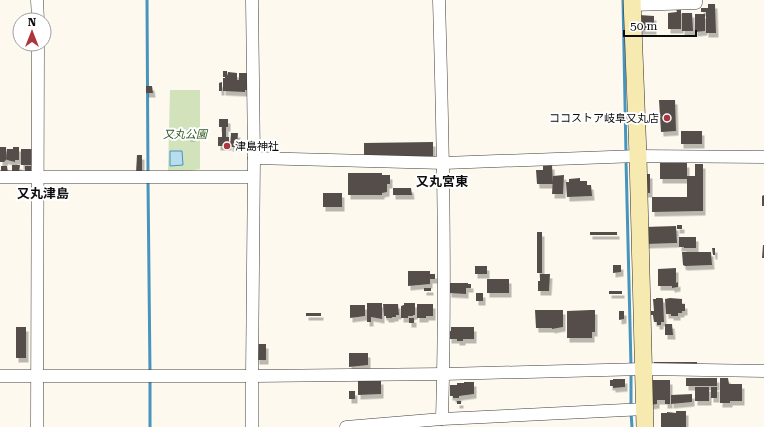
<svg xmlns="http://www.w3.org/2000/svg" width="764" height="427" viewBox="0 0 764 427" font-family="'Roboto Serif','Noto Sans JP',serif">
<defs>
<filter id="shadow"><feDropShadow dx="2.5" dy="4.5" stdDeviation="0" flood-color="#0004"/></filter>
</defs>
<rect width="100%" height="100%" fill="#fdf9ee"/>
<!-- green -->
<path fill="#d2e3bb" d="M170 90H200V169L184 172 168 171Z"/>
<!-- water -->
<path fill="#b8ddef" stroke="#4794bd" d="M170 151H182L183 165 170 166Z"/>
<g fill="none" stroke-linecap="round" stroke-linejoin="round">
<!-- stream -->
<g stroke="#4794bd" stroke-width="3">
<path d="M147 0 148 174"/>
<path d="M623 0 626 154"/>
<path d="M626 160 631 366"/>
<path d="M148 180 150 374"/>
<path d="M631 372V406"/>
<path d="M150 380V427"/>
<path d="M631 412 632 427"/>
</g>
</g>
<!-- building -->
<g fill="#544d4a" filter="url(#shadow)">
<path d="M708 4H715L716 33H706V12H701V8H708Z"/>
<path d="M676 9H681V29H668V13L677 12Z"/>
<path d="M682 13H692L693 31H682Z"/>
<path d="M695 14H705V31L695 32Z"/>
<path d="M639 15 654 16V30H639Z"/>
<path d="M223 71H227V76L228 72 237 73V80H239V73H248L247 90H245V92L223 91V78H225V77H223Z"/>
<path d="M222 82V91H219V83Z"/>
<path d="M146 86H152L153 93H146Z"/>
<path d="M659 100H675L676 131 661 132Z"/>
<path d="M219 119H228V127H226V137H229V146H218V137H222V127H219Z"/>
<rect x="681" y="131" width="21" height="13"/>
<path d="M189 133H193V137H188Z"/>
<path d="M231 133H238L237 147H230Z"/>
<path d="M433 142V156H364V143Z"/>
<path d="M0 147H6L7 159 4 162H0Z"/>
<path d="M13 147H19V160H15V162L7 160V149H13Z"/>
<rect x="21" y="149" width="12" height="16"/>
<path d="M137 155H142V173H136Z"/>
<path d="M660 163H687V176H695V164H703V211L652 212V197H687V179H660Z"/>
<path d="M12 165H20L19 173H12Z"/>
<path d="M543 165H552L553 184H537L536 170H543Z"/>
<path d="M1 166H7L8 173H1Z"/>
<rect x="25" y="166" width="6" height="5"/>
<path d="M348 173H382V175H390V184H387V192L382 193V195H348Z"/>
<path d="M643 174H650V193H644Z"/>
<path d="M564 175 563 194H552L553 176Z"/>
<path d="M580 178V181H587V185H591L592 196 567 197 566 182H569V179Z"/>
<path d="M393 188H411L412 195H393Z"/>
<rect x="323" y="193" width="19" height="14"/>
<path d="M764 195V206H762V196Z"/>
<rect x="677" y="225" width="5" height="4"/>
<path d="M676 226 677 243 645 244 644 227Z"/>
<rect x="537" y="232" width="5" height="41"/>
<rect x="590" y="232" width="27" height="3"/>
<path d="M679 237H696V248H684V247H679Z"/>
<path d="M763 245H764V258H762Z"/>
<path d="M712 248H715V255H713Z"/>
<path d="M682 252H711L712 265 685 266 683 265Z"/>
<path d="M613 265H621V272L613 273Z"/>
<rect x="475" y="266" width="12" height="8"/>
<path d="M676 268V283L678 282V287L672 288V286H658V269Z"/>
<path d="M408 271H430V274H435V279H430V284L408 286Z"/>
<path d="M540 274H550L549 291H538V281H540Z"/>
<rect x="487" y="279" width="22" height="14"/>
<path d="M449 283H468V284H471V288H466V294L449 293Z"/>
<rect x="424" y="288" width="7" height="3"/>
<rect x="609" y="291" width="13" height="3"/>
<rect x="476" y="293" width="7" height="8"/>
<path d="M656 298H662L663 299 664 322H661V325H657V322H654L653 315H651V311H654L653 299H656Z"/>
<path d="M670 298 682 299V304H685V311H682V313H678V316H671V314H666L665 299Z"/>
<path d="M367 303H382V319L371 317V322H367Z"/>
<path d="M404 303H415V315H413V316H408V318H401V306L404 305Z"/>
<path d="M383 304H398L399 315H396V317H392V318H386V316H384Z"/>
<path d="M417 304H433V316H426V318H417Z"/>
<path d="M350 305H365V316L350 318Z"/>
<path d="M535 310H563V327L552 329V328H536Z"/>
<path d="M591 310H595V332H592V338H567V311Z"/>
<path d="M619 311H624V319L619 320Z"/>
<rect x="306" y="313" width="15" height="3"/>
<rect x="409" y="318" width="5" height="5"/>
<path d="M665 324H672L673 335H665Z"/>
<rect x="16" y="327" width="10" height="31"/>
<path d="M451 327H474V339H463V341H457V339H449V331H451Z"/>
<rect x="257" y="344" width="9" height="16"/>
<path d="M349 353H368V365L349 367Z"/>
<path d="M654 362H697V371L654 370Z"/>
<rect x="686" y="378" width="31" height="8"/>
<path d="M720 378H728L729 384H742V401H730V403H720Z"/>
<path d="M613 379H625V387L613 388Z"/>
<path d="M368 380H381V394L358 395V381H368Z"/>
<rect x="610" y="380" width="3" height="6"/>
<path d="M652 380H670V404H665V400H657V404L650 405Z"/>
<path d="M464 382H474V394L459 396V398H453V396H450V385H457V383H464Z"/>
<rect x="695" y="387" width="14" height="14"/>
<rect x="711" y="387" width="6" height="11"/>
<rect x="349" y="391" width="6" height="8"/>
<path d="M692 394V402L671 404V395Z"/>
<rect x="457" y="401" width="4" height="3"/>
<path d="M676 411H686V427H661V413H667V412L676 413Z"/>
</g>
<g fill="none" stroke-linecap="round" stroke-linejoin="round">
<!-- street casing -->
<g stroke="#3f3f3f" stroke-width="13">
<g id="street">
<path d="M37 0 38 20"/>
<path d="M252 0 254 158 252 376V427"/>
<path d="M439 0C443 140 446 280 442 419"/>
<path d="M632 5 696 3V0"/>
<path d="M254 158 444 163 638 156 764 157"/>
<path d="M0 177H253"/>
<path d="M0 376H252L444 374 644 369 764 371"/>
<path d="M37 427 38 44"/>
<path d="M346 427 442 419 645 409"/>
</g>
</g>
<!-- secondary casing -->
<g stroke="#2e2e2e" stroke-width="18">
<path id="secondary" d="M632 0 638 156 645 427"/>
</g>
<!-- street -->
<use href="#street" stroke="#fff" stroke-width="12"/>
<!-- secondary -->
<use href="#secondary" stroke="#f6eab0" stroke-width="17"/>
</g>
<!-- markers -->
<g fill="#ac3540" stroke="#fff" stroke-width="1.5">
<circle cx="667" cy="118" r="4"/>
<circle cx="227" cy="146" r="4"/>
</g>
<g text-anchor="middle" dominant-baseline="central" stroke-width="4" stroke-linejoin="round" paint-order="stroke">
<!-- poi labels -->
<g font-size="11" fill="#0c0c0c" stroke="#fff" text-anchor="end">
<text x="659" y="118">ココストア岐阜又丸店</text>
<text x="235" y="146" text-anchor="start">津島神社</text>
</g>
<!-- park labels -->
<g font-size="11" font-style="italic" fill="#335c24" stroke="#fff">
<text x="185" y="134">又丸公園</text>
</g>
<!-- quarter labels -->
<g font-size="13" font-weight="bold" fill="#0c0c0c" stroke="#fff">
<text x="442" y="181">又丸宮東</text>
<text x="43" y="193">又丸津島</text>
</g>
</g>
<!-- north arrow -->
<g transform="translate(32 32)"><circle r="19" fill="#ffffff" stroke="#9e9e9e"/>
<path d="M0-3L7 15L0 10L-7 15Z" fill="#ac3540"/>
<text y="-6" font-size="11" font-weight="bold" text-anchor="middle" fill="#0c0c0c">N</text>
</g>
<!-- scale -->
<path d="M624 30v6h72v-6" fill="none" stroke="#0c0c0c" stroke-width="2"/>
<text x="630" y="30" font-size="12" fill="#0c0c0c" stroke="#ffffff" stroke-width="3" paint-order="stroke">50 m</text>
</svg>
